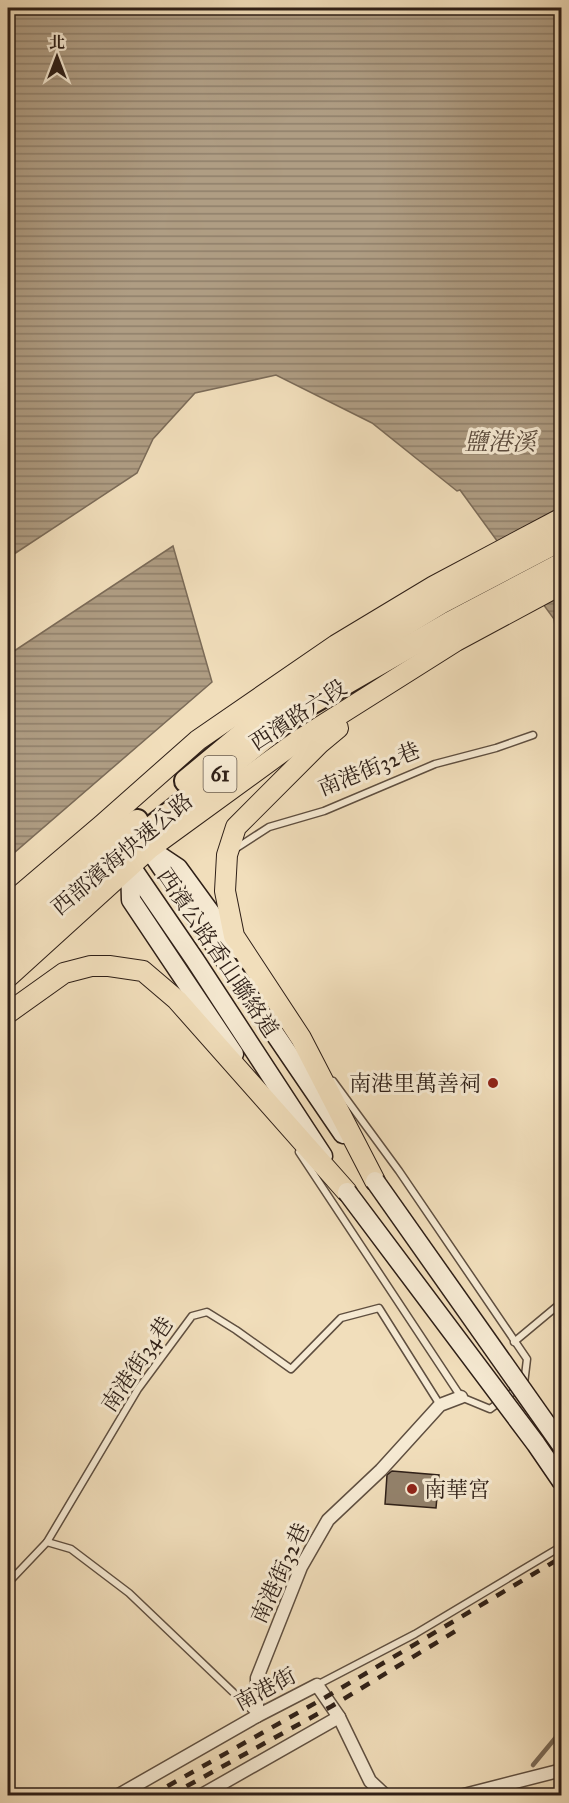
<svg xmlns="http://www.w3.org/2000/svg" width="569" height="1803" viewBox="0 0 569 1803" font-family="'IM FELL Great Primer','Noto Serif TC',serif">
<defs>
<pattern id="water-rules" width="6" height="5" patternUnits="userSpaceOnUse" patternTransform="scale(1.5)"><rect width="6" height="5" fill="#af9d83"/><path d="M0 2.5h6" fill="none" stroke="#8f7f6a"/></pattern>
</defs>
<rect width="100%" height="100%" fill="#f1debb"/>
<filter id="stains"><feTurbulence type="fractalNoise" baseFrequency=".00333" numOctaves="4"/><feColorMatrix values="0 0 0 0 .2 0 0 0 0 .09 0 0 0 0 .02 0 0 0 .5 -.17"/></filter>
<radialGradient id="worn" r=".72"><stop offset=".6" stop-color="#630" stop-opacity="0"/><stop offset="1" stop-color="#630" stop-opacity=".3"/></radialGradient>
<!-- water -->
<g fill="url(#water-rules)" stroke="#7b6b58" stroke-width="1.5">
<path d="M8 8H561V666L554 619 460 490 457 491 372 423 276 375 195 393 153 439 137 473 8 558Z"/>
<path d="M173 546 212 682 8 858V655Z"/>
</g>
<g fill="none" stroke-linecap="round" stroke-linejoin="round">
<!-- stream -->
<g stroke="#7b6b58" stroke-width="4.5">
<path d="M533 1765 562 1730"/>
<path d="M508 1796 509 1794"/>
</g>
</g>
<!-- building -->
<path fill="#93826c" stroke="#2e1f17" stroke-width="1.5" d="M392 1471 439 1475 436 1508 385 1504 387 1475Z"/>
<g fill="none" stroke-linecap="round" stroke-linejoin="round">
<!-- lane casing -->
<g stroke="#5f4f40" stroke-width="9">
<g id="lane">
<path d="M235 849 269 827 324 811 435 764 496 748 533 735"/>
<path d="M299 1152 461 1397 490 1409 524 1384 527 1359 399 1171 333 1081"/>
<path d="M514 1342 562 1302"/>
<path d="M47 1542 138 1389 192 1316 207 1312 236 1330 291 1369 341 1318 379 1308 440 1405"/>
<path d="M8 1583 47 1542 71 1549 129 1593 257 1715"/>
<path d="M317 1685 415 1634 562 1546"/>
</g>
</g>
<!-- street casing -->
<g stroke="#5f4f40" stroke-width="15">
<g id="street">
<path d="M257 1716V1678L301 1567 328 1520 381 1470 440 1405 461 1397"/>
<path d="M117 1796 257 1716 317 1685 339 1717 370 1781 386 1796"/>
<path d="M200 1796 339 1717"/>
<path d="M460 1796 562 1770"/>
</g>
</g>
<!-- secondary casing -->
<g stroke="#2e1f17" stroke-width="21">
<g id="secondary">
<path d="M137 841 149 849 343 1134"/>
<path d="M157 854 178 868 237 949"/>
<path d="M119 858 130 865 195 960 323 1156"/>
<path d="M130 865 131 900 234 1054"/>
</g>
</g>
<!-- primary casing -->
<g stroke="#2e1f17" stroke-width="22">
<g id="primary">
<path d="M338 728 320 743 236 827 227 855 225 891 234 936 301 1038 375 1181"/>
<path d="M8 905 103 824 198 740 336 645 434 586 562 518"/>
<path d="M8 977 149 849 296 742 456 641 562 584"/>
<path d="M8 1013 64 973 91 966H109L143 971 177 1000 347 1192"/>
</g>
</g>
<!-- highway casing -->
<g stroke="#2e1f17" stroke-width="26">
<g id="highway">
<path d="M186 781 292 693 440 603 562 539"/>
<path d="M8 924 137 821"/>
<path d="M8 950 136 840 304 707 450 623 562 564"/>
</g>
</g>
<!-- lane -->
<use href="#lane" stroke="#f6ead3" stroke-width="6"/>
<!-- street -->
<use href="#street" stroke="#f6ead3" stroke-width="12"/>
<!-- secondary -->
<use href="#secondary" stroke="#f6ead3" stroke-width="18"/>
<!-- primary -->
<use href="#primary" stroke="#f1debb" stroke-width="20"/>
<!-- highway -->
<use href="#highway" stroke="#f1debb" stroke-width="22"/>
<!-- rail -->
<g stroke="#2e1f17" stroke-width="4.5" stroke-dasharray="10 10" stroke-linecap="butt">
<path d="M150 1796 326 1697 562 1557"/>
<path d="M169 1796 332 1706 459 1629"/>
</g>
<!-- secondary-bridge casing -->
<g stroke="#2e1f17" stroke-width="21" stroke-linecap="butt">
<g id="secondary-bridge">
<path d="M375 1181 562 1446"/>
<path d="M347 1192 536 1444 562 1482"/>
</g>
</g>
<!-- secondary-bridge -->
<use href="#secondary-bridge" stroke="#f6ead3" stroke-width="18"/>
</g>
<!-- markers -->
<g fill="#8f2418" stroke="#f6ead3" stroke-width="2">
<circle cx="493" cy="1083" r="6"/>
<circle cx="412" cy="1489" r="6"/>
</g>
<g text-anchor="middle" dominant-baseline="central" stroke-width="6" stroke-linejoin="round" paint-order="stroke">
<!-- shield labels -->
<rect fill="#f6ead3" stroke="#6a5c4f" stroke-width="1.5" x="203.5" y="756" width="33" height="36" rx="4.5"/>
<g font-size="21" font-weight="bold" fill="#2e1f17">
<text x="220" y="774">61</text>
</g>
<!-- street labels -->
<g font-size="22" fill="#2e1f17" stroke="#f6ead3">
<text transform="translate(298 715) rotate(-33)">西濱路六段</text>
<text transform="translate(369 769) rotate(-22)">南港街32巷</text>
<text transform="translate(122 854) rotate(-40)">西部濱海快速公路</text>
<text transform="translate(218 953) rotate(56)">西濱公路香山聯絡道</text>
<text transform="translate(137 1364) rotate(-56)">南港街34巷</text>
<text transform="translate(280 1573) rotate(-65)">南港街32巷</text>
<text transform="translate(265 1689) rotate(-28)">南港街</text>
</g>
<!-- poi labels -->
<g font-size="22" fill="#2e1f17" stroke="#f6ead3" text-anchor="end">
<text x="481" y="1083">南港里萬善祠</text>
<text x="424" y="1489" text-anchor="start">南華宮</text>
</g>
<!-- water labels -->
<g font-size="24" font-style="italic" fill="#5b4b3d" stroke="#f6ead3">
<text x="500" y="442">鹽港溪</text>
</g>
</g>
<!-- margin -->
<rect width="569" height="1803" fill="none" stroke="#f1debb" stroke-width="30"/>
<rect x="9" y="9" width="551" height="1785" fill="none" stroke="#2e1f17" stroke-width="3"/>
<rect x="15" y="15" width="539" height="1773" fill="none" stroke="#2e1f17" stroke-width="1.5"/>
<!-- north arrow -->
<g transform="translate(57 57)" stroke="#f6ead3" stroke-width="4.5" paint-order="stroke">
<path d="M0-4.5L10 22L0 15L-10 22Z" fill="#2e1f17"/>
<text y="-9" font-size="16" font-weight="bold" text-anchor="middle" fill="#2e1f17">北</text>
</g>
<rect width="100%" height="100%" filter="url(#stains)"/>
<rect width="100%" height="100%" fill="url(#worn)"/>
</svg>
